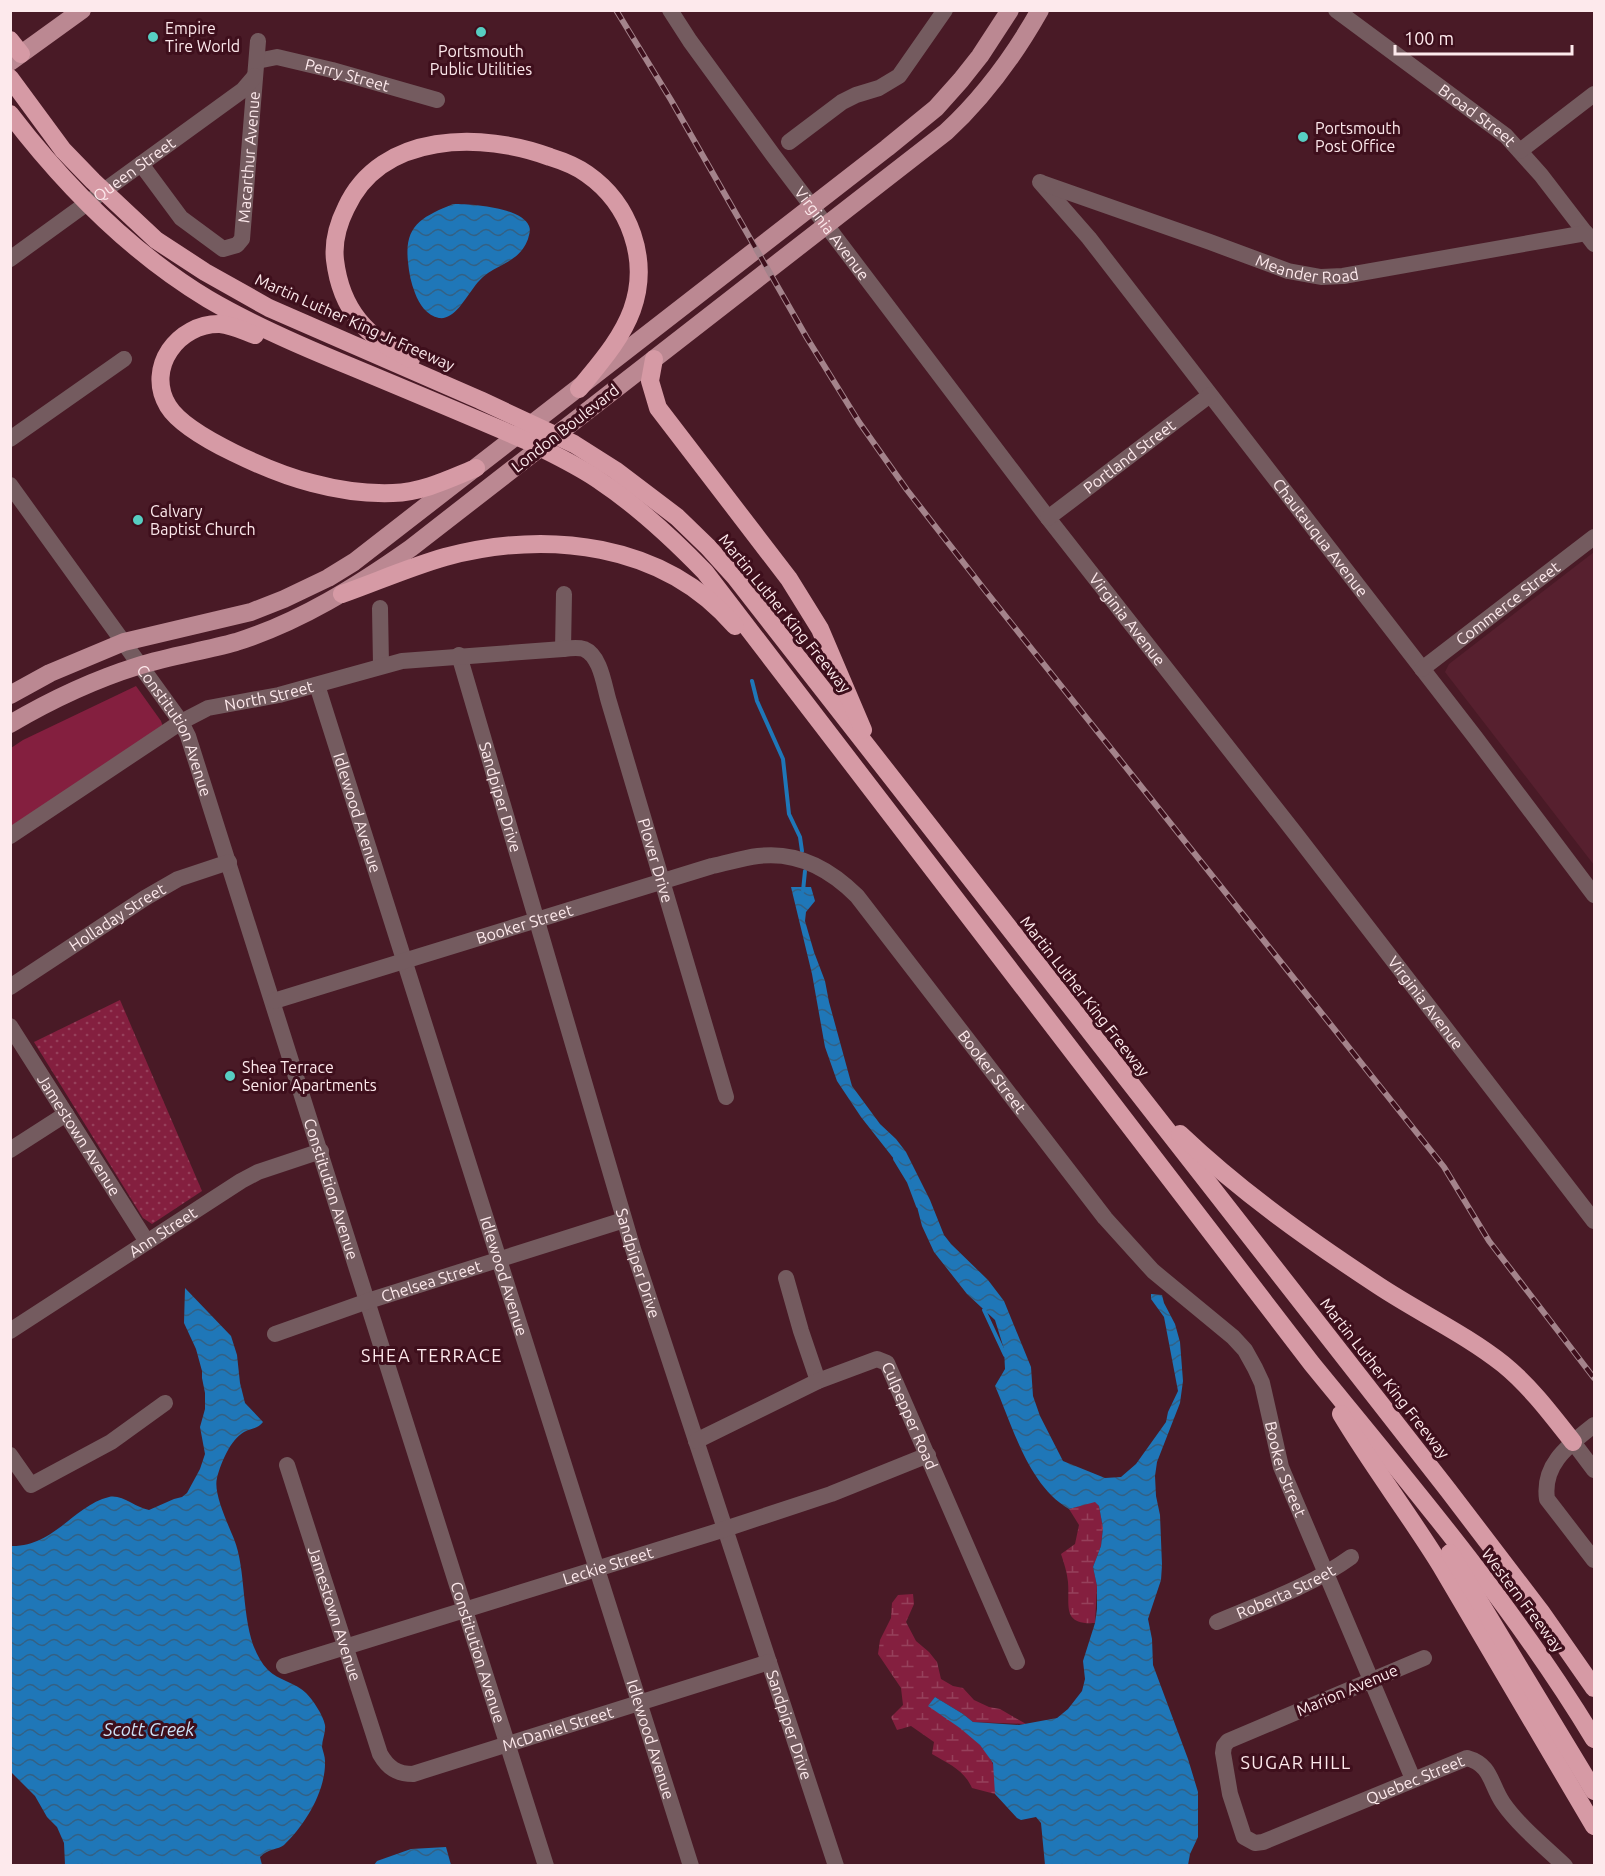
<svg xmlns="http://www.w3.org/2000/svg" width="1605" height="1876" viewBox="0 0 1605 1876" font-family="Ubuntu,sans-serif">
<defs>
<pattern id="grass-dots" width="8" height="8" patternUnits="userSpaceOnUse" patternTransform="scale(1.5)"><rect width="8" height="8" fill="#841f3f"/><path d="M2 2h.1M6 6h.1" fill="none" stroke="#96405b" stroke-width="1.8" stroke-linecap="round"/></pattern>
<pattern id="wetland-marsh" width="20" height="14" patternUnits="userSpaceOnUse" patternTransform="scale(1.5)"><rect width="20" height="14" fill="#841f3f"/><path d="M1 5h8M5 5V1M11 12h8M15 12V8" fill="none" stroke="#96405b"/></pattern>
<pattern id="water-waves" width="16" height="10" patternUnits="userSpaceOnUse" patternTransform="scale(1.5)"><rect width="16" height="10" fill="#1f77b8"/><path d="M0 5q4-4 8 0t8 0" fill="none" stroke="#336185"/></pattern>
</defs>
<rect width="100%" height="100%" fill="#491a26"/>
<!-- built -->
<path fill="#57202f" d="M1594 552V865L1445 672 1449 664Z"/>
<!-- grass -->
<path fill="url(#grass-dots)" d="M120 1000 202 1191 152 1224 143 1218 34 1042Z"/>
<!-- wetland -->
<g fill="url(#wetland-marsh)">
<path d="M1095 1501 1099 1506 1103 1528 1101 1546 1093 1567 1097 1586 1095 1623C1061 1625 1070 1605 1068 1582 1067 1572 1064 1563 1061 1554L1075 1544 1079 1525 1069 1509Z"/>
<path d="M913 1594 914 1604 906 1622 916 1641 929 1652 937 1662 941 1679 953 1686 963 1688 974 1700 989 1707 1000 1709 1026 1724 973 1722 963 1714 935 1697 929 1706C951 1719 980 1738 992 1762 996 1770 995 1785 995 1794L972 1788C964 1770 949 1764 932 1754L934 1742 911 1726 897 1730 891 1717 903 1705 901 1688 878 1654 880 1640 891 1618 892 1603 898 1595Z"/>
</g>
<!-- green -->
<path fill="#841f3f" d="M136 686 161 721 163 727 11 828V748L23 740Z"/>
<!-- water -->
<g fill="url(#water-waves)">
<path d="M453 204C471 204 521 207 529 226 531 231 529 234 528 239 520 260 504 262 488 273 481 278 477 283 472 290 464 300 454 320 439 318 427 316 419 304 415 293 411 283 409 273 408 262 404 225 422 217 453 204Z"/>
<path d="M791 887H811L815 901 806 912 805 921 814 952 825 981 829 1002 852 1086 880 1124 896 1139 906 1152 930 1200 944 1235 951 1244 988 1280 1004 1301 1031 1367 1033 1396 1040 1416 1063 1461 1105 1478 1121 1477 1136 1464 1166 1422 1168 1412 1178 1391 1164 1317 1151 1299V1294L1162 1295 1164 1303 1175 1324 1180 1342 1183 1381 1180 1403 1157 1462 1155 1476 1156 1496 1160 1515 1162 1565 1161 1580 1148 1619 1152 1639 1153 1665 1188 1759 1198 1792V1837L1190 1854 1188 1865H1045L1041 1823 1036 1817 1021 1820 1017 1818 995 1794 993 1763 980 1745 960 1728 928 1706 935 1697 963 1714 973 1722 1019 1725 1057 1718 1068 1709 1082 1691 1085 1679 1083 1661 1095 1623 1097 1609V1586L1093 1567 1101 1546 1103 1528 1099 1506 1095 1502 1069 1509C1028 1485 1013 1427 995 1386L1005 1369 1004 1349 995 1320 967 1294 934 1252 922 1226 914 1195 905 1173 861 1117 837 1081 825 1047 812 974Z"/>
<path d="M185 1288 231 1336 237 1355 240 1383 245 1403 263 1422C258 1429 251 1428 244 1432 230 1440 221 1463 217 1478 213 1493 228 1524 234 1539 249 1576 238 1639 268 1670 278 1680 296 1683 306 1693 313 1700 323 1715 325 1725 326 1732 322 1740 322 1747 323 1752 325 1756 325 1761 326 1791 305 1825 284 1845 278 1850 269 1848 260 1857L262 1865H65L64 1843 57 1827 47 1817 35 1796 11 1772V1546C54 1547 73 1506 109 1497 122 1494 136 1508 149 1510L174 1499 182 1497 187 1493 200 1469 205 1454 200 1427 205 1409V1393L202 1378V1371L196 1349 184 1323Z"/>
<path d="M446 1847 451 1865H374L377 1861 411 1849Z"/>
</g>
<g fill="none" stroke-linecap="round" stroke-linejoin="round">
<!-- stream -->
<g stroke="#1f77b8" stroke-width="4">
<path d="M752 681 757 701 783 759 789 814 800 837 802 851"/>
<path d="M803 891 805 871"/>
<path d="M895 1159 909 1182 918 1206"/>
<path d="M984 1310 1005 1355"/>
</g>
<!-- minor -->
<g stroke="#745b5f" stroke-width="16">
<path id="s1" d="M670 10 690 41 773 155 1048 518 1295 833 1594 1221"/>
<path id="s2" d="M1336 10 1506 136 1541 175 1594 244"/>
<path id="s3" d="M257 61 277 57 332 70 437 100"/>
<path d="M789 142 842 102 856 95 879 88 899 76 945 10"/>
<path d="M1520 151 1594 94"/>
<path id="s4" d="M141 164 181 218 223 249 237 245 242 239 258 41"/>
<path id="s5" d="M1040 182 1089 238 1475 737 1594 895"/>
<path id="s6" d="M1042 183 1210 242 1288 271 1321 277 1343 276 1586 233"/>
<path id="s7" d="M10 259 243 90 255 76"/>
<path d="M10 439 124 359"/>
<path id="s8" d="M10 485 181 722 188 736 546 1866"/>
<path id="s9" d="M1048 518 1210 395"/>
<path d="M380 608 381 665"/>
<path d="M563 649 564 594"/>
<path id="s10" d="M459 655 633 1249 836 1866"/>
<path id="s11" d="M1422 669 1594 537"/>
<path id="s12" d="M317 685 691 1866"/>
<path id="s13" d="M10 836 181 722 208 708 279 695 402 661 563 649C570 648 578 647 584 649 601 656 604 686 609 702L726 1097"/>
<path id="s14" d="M10 987 145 898 178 879 229 862"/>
<path id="s15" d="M274 1001 712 866C727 863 742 858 758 856 797 851 830 869 857 896L1105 1218 1153 1271 1233 1337 1245 1350 1255 1368 1262 1383 1281 1467 1413 1779"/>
<path id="s16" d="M10 1026 147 1242"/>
<path d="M10 1150 66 1114"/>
<path d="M786 1278 801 1331 818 1381"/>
<path id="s17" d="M10 1331 241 1181 258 1172 321 1151"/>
<path id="s18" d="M275 1334 368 1301 624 1220"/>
<path d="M1594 1425C1569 1445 1542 1464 1547 1499L1594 1560"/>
<path id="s19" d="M696 1441 818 1381 877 1359 887 1363 1017 1662"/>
<path d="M1573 1442 1594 1470"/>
<path d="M10 1455 31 1485 111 1442 165 1403"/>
<path id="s20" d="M287 1465 380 1754C388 1768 397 1774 413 1774L769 1662"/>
<path id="s21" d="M1217 1622C1262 1603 1311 1586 1351 1557"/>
<path id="s22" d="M1424 1658 1228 1741 1224 1746 1223 1753 1230 1794 1244 1837 1255 1843 1263 1842 1467 1758C1492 1765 1490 1784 1503 1803 1519 1826 1544 1846 1565 1866"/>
<path id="s23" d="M284 1666 725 1529 831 1494 928 1455"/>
</g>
<!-- major -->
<g stroke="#bb8892" stroke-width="18">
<path d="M10 62 82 10"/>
<path d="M10 695 50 673 124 642 251 612 284 599 328 578 354 562 887 148 936 108 961 80 980 56 1010 10"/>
<path d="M10 724C51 700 93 680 138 666 170 656 204 651 236 642 300 622 357 586 411 548L946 132C985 96 1014 56 1040 10"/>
</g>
<!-- highway -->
<g stroke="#d69aa5" stroke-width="18">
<path d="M10 40 21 54"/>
<path d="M10 78 63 150 93 181 156 240 205 272 269 308 480 400 574 444 615 470 677 517 708 547 735 577 1448 1490 1541 1612 1594 1688"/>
<path d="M10 114C66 187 130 252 208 299 254 326 303 347 352 367 412 392 472 417 532 443 554 455 579 466 600 481 639 507 673 539 705 572L1312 1364C1411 1485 1513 1605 1594 1739"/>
<path d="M255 335C244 331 232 325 220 324 178 323 145 368 168 406 187 437 276 474 312 483 338 490 366 494 393 493 423 492 449 479 476 468"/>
<path d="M411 359C367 338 341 310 335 260 333 242 338 224 346 208 381 131 483 132 550 157 563 161 576 166 587 174 630 204 650 260 632 310 621 340 599 364 579 389"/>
<path d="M654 359 650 381 658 408 789 579 820 629 863 730"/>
<path d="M342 594C376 582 410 567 445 557 547 530 663 542 735 626"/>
<path d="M1180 1134C1241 1192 1309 1240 1379 1286 1420 1313 1465 1334 1503 1364 1530 1386 1551 1414 1573 1442"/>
<path d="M1341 1414C1372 1466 1409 1514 1441 1566L1594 1826"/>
<path d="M1450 1553 1594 1791"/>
</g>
<!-- rail casing -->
<g stroke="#a4838b" stroke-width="6">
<path id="rail" d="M616 10 671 100 807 338 859 422 907 490 984 589 1444 1167 1489 1241 1594 1378"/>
</g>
<!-- rail -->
<use href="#rail" stroke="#3e0f1c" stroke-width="4" stroke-dasharray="11" stroke-linecap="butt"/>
</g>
<!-- markers -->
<g fill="#57cec2" stroke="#3e0f1c" stroke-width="2">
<circle cx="481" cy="32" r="6"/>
<circle cx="153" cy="37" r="6"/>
<circle cx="1303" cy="137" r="6"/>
<circle cx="138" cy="520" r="6"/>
<circle cx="230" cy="1076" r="6"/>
</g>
<g text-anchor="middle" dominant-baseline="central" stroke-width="6" stroke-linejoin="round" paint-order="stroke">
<!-- poi labels -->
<g font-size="16" fill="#fde9ec" stroke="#3e0f1c" text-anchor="start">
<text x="165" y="28">Empire<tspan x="165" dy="18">Tire World</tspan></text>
<text x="481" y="51" text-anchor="middle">Portsmouth<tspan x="481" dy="18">Public Utilities</tspan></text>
<text x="1315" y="128">Portsmouth<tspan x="1315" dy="18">Post Office</tspan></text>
<text x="150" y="511">Calvary<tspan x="150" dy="18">Baptist Church</tspan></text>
<text x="242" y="1067">Shea Terrace<tspan x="242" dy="18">Senior Apartments</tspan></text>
</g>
<!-- street labels -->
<g font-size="16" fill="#fde9ec" stroke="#3e0f1c">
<text stroke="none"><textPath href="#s3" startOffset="93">Perry Street</textPath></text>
<text stroke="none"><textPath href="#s2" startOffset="176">Broad Street</textPath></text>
<text stroke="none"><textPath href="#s4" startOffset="224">Macarthur Avenue</textPath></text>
<text stroke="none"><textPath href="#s7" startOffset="153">Queen Street</textPath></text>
<text stroke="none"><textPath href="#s1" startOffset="276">Virginia Avenue</textPath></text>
<text stroke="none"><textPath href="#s6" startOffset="280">Meander Road</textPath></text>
<text transform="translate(355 322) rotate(24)">Martin Luther King Jr Freeway</text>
<text transform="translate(565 428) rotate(-38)">London Boulevard</text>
<text stroke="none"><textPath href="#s9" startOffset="102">Portland Street</textPath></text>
<text stroke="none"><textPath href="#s5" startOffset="453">Chautauqua Avenue</textPath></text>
<text stroke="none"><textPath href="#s11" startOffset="108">Commerce Street</textPath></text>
<text transform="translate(785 613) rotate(51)">Martin Luther King Freeway</text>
<text stroke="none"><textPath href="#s1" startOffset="762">Virginia Avenue</textPath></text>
<text stroke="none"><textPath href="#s13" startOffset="298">North Street</textPath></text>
<text stroke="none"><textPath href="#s8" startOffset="297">Constitution Avenue</textPath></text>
<text stroke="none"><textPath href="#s10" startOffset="148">Sandpiper Drive</textPath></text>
<text stroke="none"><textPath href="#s12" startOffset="134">Idlewood Avenue</textPath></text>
<text stroke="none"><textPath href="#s13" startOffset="844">Plover Drive</textPath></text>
<text stroke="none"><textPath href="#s14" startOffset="128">Holladay Street</textPath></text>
<text stroke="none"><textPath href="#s15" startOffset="262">Booker Street</textPath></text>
<text transform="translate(1085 996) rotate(52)">Martin Luther King Freeway</text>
<text stroke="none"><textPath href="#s1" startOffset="1248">Virginia Avenue</textPath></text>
<text stroke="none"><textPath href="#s15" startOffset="838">Booker Street</textPath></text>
<text stroke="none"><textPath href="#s16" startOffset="129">Jamestown Avenue</textPath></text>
<text stroke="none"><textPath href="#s8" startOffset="783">Constitution Avenue</textPath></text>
<text stroke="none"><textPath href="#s17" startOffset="182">Ann Street</textPath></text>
<text stroke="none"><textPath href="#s10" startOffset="634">Sandpiper Drive</textPath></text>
<text stroke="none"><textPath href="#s12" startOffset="620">Idlewood Avenue</textPath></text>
<text stroke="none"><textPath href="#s18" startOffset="165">Chelsea Street</textPath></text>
<text transform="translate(1385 1378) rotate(52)">Martin Luther King Freeway</text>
<text stroke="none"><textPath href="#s19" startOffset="267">Culpepper Road</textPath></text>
<text stroke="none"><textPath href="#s15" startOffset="1342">Booker Street</textPath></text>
<text stroke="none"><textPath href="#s23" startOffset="339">Leckie Street</textPath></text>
<text stroke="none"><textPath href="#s21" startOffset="75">Roberta Street</textPath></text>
<text transform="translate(1523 1600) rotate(53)">Western Freeway</text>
<text stroke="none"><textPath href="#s20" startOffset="156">Jamestown Avenue</textPath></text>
<text stroke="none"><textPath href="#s8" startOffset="1269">Constitution Avenue</textPath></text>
<text transform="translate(1347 1690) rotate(-23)">Marion Avenue</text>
<text stroke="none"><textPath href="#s10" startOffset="1120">Sandpiper Drive</textPath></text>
<text stroke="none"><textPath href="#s20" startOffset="496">McDaniel Street</textPath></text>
<text stroke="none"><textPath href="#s12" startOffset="1106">Idlewood Avenue</textPath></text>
<text stroke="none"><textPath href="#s22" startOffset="498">Quebec Street</textPath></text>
</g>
<!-- neighbourhood labels -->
<g font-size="18" letter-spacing="1.5" fill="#fde9ec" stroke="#3e0f1c">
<text x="432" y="1355">SHEA TERRACE</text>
<text x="1296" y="1762">SUGAR HILL</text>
</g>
<!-- water labels -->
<g font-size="18" font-style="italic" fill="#cce3f8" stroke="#3e0f1c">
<text x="149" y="1729">Scott Creek</text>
</g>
</g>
<!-- border -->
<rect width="1605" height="1876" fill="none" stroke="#fde9ec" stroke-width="24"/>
<!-- scale -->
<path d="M1395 45v9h177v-9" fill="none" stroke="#fde9ec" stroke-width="3"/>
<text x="1404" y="45" font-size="18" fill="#fde9ec" stroke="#3e0f1c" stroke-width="4.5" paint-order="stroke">100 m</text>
</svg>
